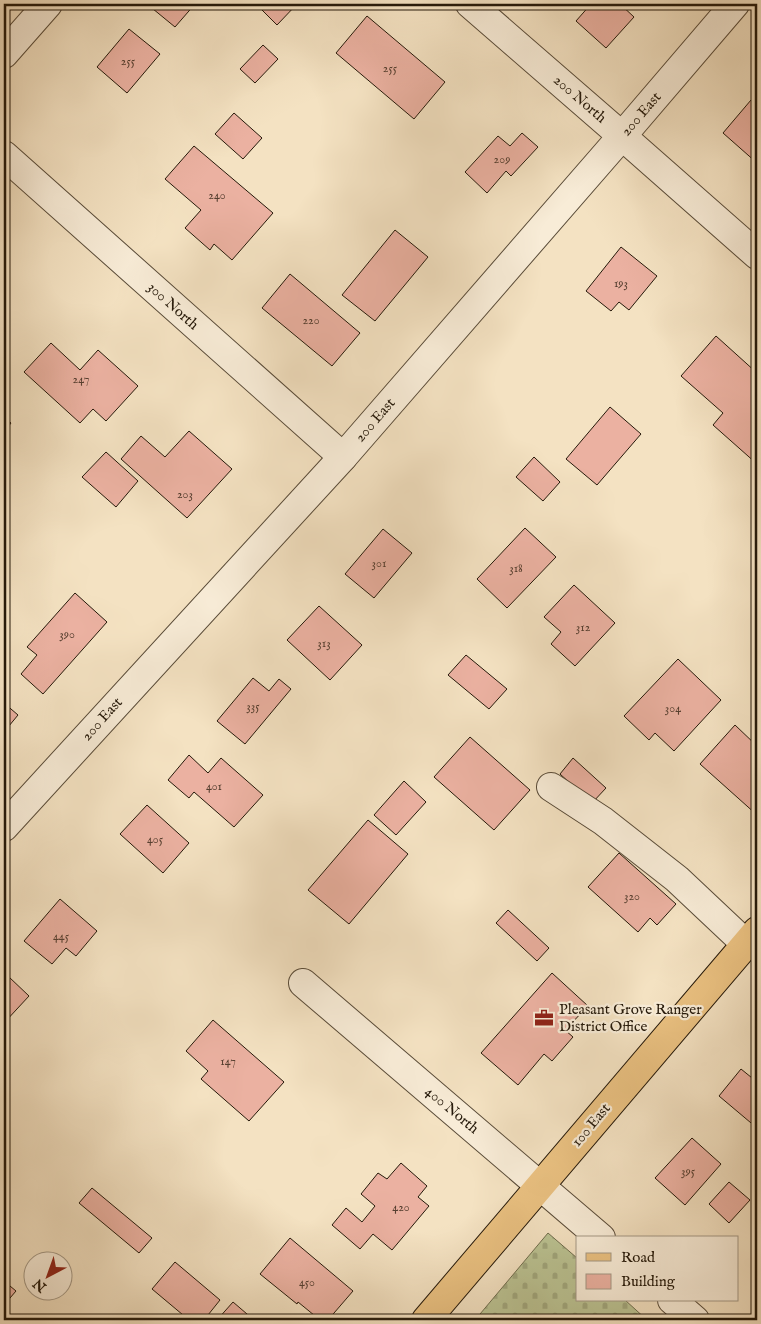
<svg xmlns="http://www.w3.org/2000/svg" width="761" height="1324" viewBox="0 0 761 1324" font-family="'IM FELL English',serif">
<defs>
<pattern id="cemetery-stones" width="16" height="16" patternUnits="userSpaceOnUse" patternTransform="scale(1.25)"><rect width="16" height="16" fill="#bbc393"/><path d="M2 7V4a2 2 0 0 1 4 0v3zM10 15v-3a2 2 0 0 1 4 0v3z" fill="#a1a77d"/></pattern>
</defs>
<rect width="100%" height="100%" fill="#f4e2c2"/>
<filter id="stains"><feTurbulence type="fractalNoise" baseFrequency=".004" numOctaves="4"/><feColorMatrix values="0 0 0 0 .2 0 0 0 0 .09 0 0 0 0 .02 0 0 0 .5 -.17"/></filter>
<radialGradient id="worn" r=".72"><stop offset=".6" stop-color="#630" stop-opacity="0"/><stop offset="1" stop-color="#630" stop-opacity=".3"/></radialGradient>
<!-- cemetery -->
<path fill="url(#cemetery-stones)" stroke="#706e4e" d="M548 1233 577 1258V1300H625L647 1320H475Z"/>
<!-- building -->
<g fill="#ebb1a1" stroke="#25190a">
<path d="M147 4H195L175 27Z"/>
<path d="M256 4H297L277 25Z"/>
<path d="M591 4H620L634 17 606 48 576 21Z"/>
<path d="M367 16 445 82 414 119 336 53Z"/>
<path d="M129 29 160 54 127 93 97 67Z"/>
<path d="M263 45 278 59 255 83 240 69Z"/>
<path d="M751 100 757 105V163L723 133Z"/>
<path d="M234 113 262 138 243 159 215 134Z"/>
<path d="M522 133 538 147 511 176 506 171 487 193 465 172 498 136 510 146Z"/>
<path d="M194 146 273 213 232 260 214 244 210 250 185 228 201 210 165 179Z"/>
<path d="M395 230 428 257 375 321 342 295Z"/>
<path d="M621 247 657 276 629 310 619 302 611 311 586 291Z"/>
<path d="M290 274 360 333 332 366 262 308Z"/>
<path d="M716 336 757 373V464L713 425 723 413 681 376Z"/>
<path d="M51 343 80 370 98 350 138 386 106 421 93 409 80 423 24 372Z"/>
<path d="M610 407 641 434 597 485 566 459Z"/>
<path d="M4 417 11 423 4 432Z"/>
<path d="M189 431 232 469 187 518 121 459 141 436 165 457Z"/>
<path d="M106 452 138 481 116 507 82 477Z"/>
<path d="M534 457 560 482 543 501 516 477Z"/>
<path d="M525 528 556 557 507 608 477 579Z"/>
<path d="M383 529 412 553 374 598 345 574Z"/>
<path d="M574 585 615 623 575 666 551 644 561 632 544 617Z"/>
<path d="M75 593 107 622 43 694 21 674 37 655 27 647Z"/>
<path d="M319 606 362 645 330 680 287 640Z"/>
<path d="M466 655 507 689 489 709 448 675Z"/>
<path d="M678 659 721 700 674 751 655 733 649 740 624 716Z"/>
<path d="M253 678 269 691 279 679 291 689 245 744 217 721Z"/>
<path d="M4 703 18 715 4 732Z"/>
<path d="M735 725 757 746V815L700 764Z"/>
<path d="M470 737 530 790 494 830 434 777Z"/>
<path d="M189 755 208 773 221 758 263 795 234 827 194 792 189 798 168 780Z"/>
<path d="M573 758 606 788 592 803 560 774Z"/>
<path d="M404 781 426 802 396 835 374 815Z"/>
<path d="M147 805 189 843 163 873 120 834Z"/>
<path d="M368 820 408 854 349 924 308 890Z"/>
<path d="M619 853 676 904 657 925 650 918 638 932 588 887Z"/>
<path d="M60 899 97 931 76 956 66 948 52 964 24 941Z"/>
<path d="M508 910 549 948 537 961 496 923Z"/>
<path d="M552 973 588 1006 565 1030 573 1037 552 1061 544 1054 518 1085 481 1053Z"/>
<path d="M9 977 29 996 4 1023V983Z"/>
<path d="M213 1020 284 1082 249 1121 201 1079 208 1071 186 1051Z"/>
<path d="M741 1069 757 1082V1128L719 1096Z"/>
<path d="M692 1138 721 1164 685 1205 655 1178Z"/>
<path d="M401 1163 427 1186 418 1197 429 1206 392 1250 373 1234 360 1249 332 1225 346 1208 362 1222 375 1206 361 1194 378 1173 387 1179Z"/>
<path d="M729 1182 750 1200 729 1223 709 1204Z"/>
<path d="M92 1188 152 1238 139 1253 79 1203Z"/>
<path d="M290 1238 353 1291 328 1320H320L298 1302 297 1304 260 1274Z"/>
<path d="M175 1262 220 1300 204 1320H189L152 1289Z"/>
<path d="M4 1281 16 1291 4 1305Z"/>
<path d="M233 1302 254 1320H217Z"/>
</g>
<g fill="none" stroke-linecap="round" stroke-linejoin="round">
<!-- minor casing -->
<g stroke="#594b38" stroke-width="30">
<g id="minor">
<path d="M470 4 622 136 757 255"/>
<path d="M4 54 48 4"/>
<path d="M4 155 343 457"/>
<path d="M551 787 603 821 677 879 746 944"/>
<path d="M4 827 343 457 622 136 735 4"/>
<path d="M303 983 601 1238"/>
<path d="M672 1300 695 1320"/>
</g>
</g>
<!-- major casing -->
<g stroke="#25190a" stroke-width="30">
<path id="major" d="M426 1320 757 931"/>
</g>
<!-- minor -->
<use href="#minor" stroke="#f8ecd7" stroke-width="28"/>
<!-- major -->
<use href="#major" stroke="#eac181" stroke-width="28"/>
</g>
<!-- icons -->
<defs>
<g id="office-bare" transform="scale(1.5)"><path d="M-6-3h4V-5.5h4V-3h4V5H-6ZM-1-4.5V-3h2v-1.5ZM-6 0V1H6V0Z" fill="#8f2418" stroke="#f8ecd7" stroke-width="2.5" paint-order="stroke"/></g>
</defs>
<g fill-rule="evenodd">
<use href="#office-bare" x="544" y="1018"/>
</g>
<g text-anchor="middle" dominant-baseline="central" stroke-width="4.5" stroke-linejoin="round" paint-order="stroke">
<!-- number labels -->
<g font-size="12" fill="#563f30">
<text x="128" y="61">255</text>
<text x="390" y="68">255</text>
<text x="502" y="159">209</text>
<text x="217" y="195">240</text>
<text x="621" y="283">193</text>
<text x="311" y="320">220</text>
<text x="81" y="379">247</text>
<text x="185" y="494">203</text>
<text x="379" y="563">301</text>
<text x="516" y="568">318</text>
<text x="583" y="627">312</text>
<text x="67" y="634">390</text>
<text x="324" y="643">313</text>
<text x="253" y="706">335</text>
<text x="673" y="708">304</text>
<text x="214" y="786">401</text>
<text x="155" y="839">405</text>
<text x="632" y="896">320</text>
<text x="61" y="936">445</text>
<text x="228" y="1061">147</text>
<text x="688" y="1171">395</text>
<text x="401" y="1207">420</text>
<text x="307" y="1282">450</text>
</g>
<!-- street labels -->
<g font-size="15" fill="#25190a" stroke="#f8ecd7">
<text transform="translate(580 99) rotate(41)">200 North</text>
<text transform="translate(641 114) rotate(-49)">200 East</text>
<text transform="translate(173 306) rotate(42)">300 North</text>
<text transform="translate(375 420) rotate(-49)">200 East</text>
<text transform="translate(102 719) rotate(-48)">200 East</text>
<text transform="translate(452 1110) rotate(40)">400 North</text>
<text transform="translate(591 1125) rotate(-50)">100 East</text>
</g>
<!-- poi labels -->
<g font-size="15" fill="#25190a" stroke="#f8ecd7" text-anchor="start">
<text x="559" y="1009">Pleasant Grove Ranger<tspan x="559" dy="17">District Office</tspan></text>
</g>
</g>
<!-- margin -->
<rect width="761" height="1324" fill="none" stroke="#f4e2c2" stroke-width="20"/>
<rect x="5" y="5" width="751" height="1314" fill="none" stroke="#25190a" stroke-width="2.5"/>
<rect x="10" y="10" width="741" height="1304" fill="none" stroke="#25190a"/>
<!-- legend -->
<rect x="576" y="1236" width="162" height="65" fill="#f8ecd7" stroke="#a49885"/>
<rect x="586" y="1253" width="25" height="8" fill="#eac181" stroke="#a49885"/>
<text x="621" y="1262" font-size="15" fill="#25190a">Road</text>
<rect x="586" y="1274" width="25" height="15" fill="#ebb1a1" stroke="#a49885"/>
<text x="621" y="1286" font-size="15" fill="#25190a">Building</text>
<!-- north arrow -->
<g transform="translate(48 1276) rotate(221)"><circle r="24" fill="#f8ecd7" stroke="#a49885"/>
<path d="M0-4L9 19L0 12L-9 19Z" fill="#8f2418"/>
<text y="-8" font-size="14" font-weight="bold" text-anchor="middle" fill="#25190a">N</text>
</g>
<rect width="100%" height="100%" filter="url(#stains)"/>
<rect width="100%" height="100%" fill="url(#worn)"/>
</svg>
